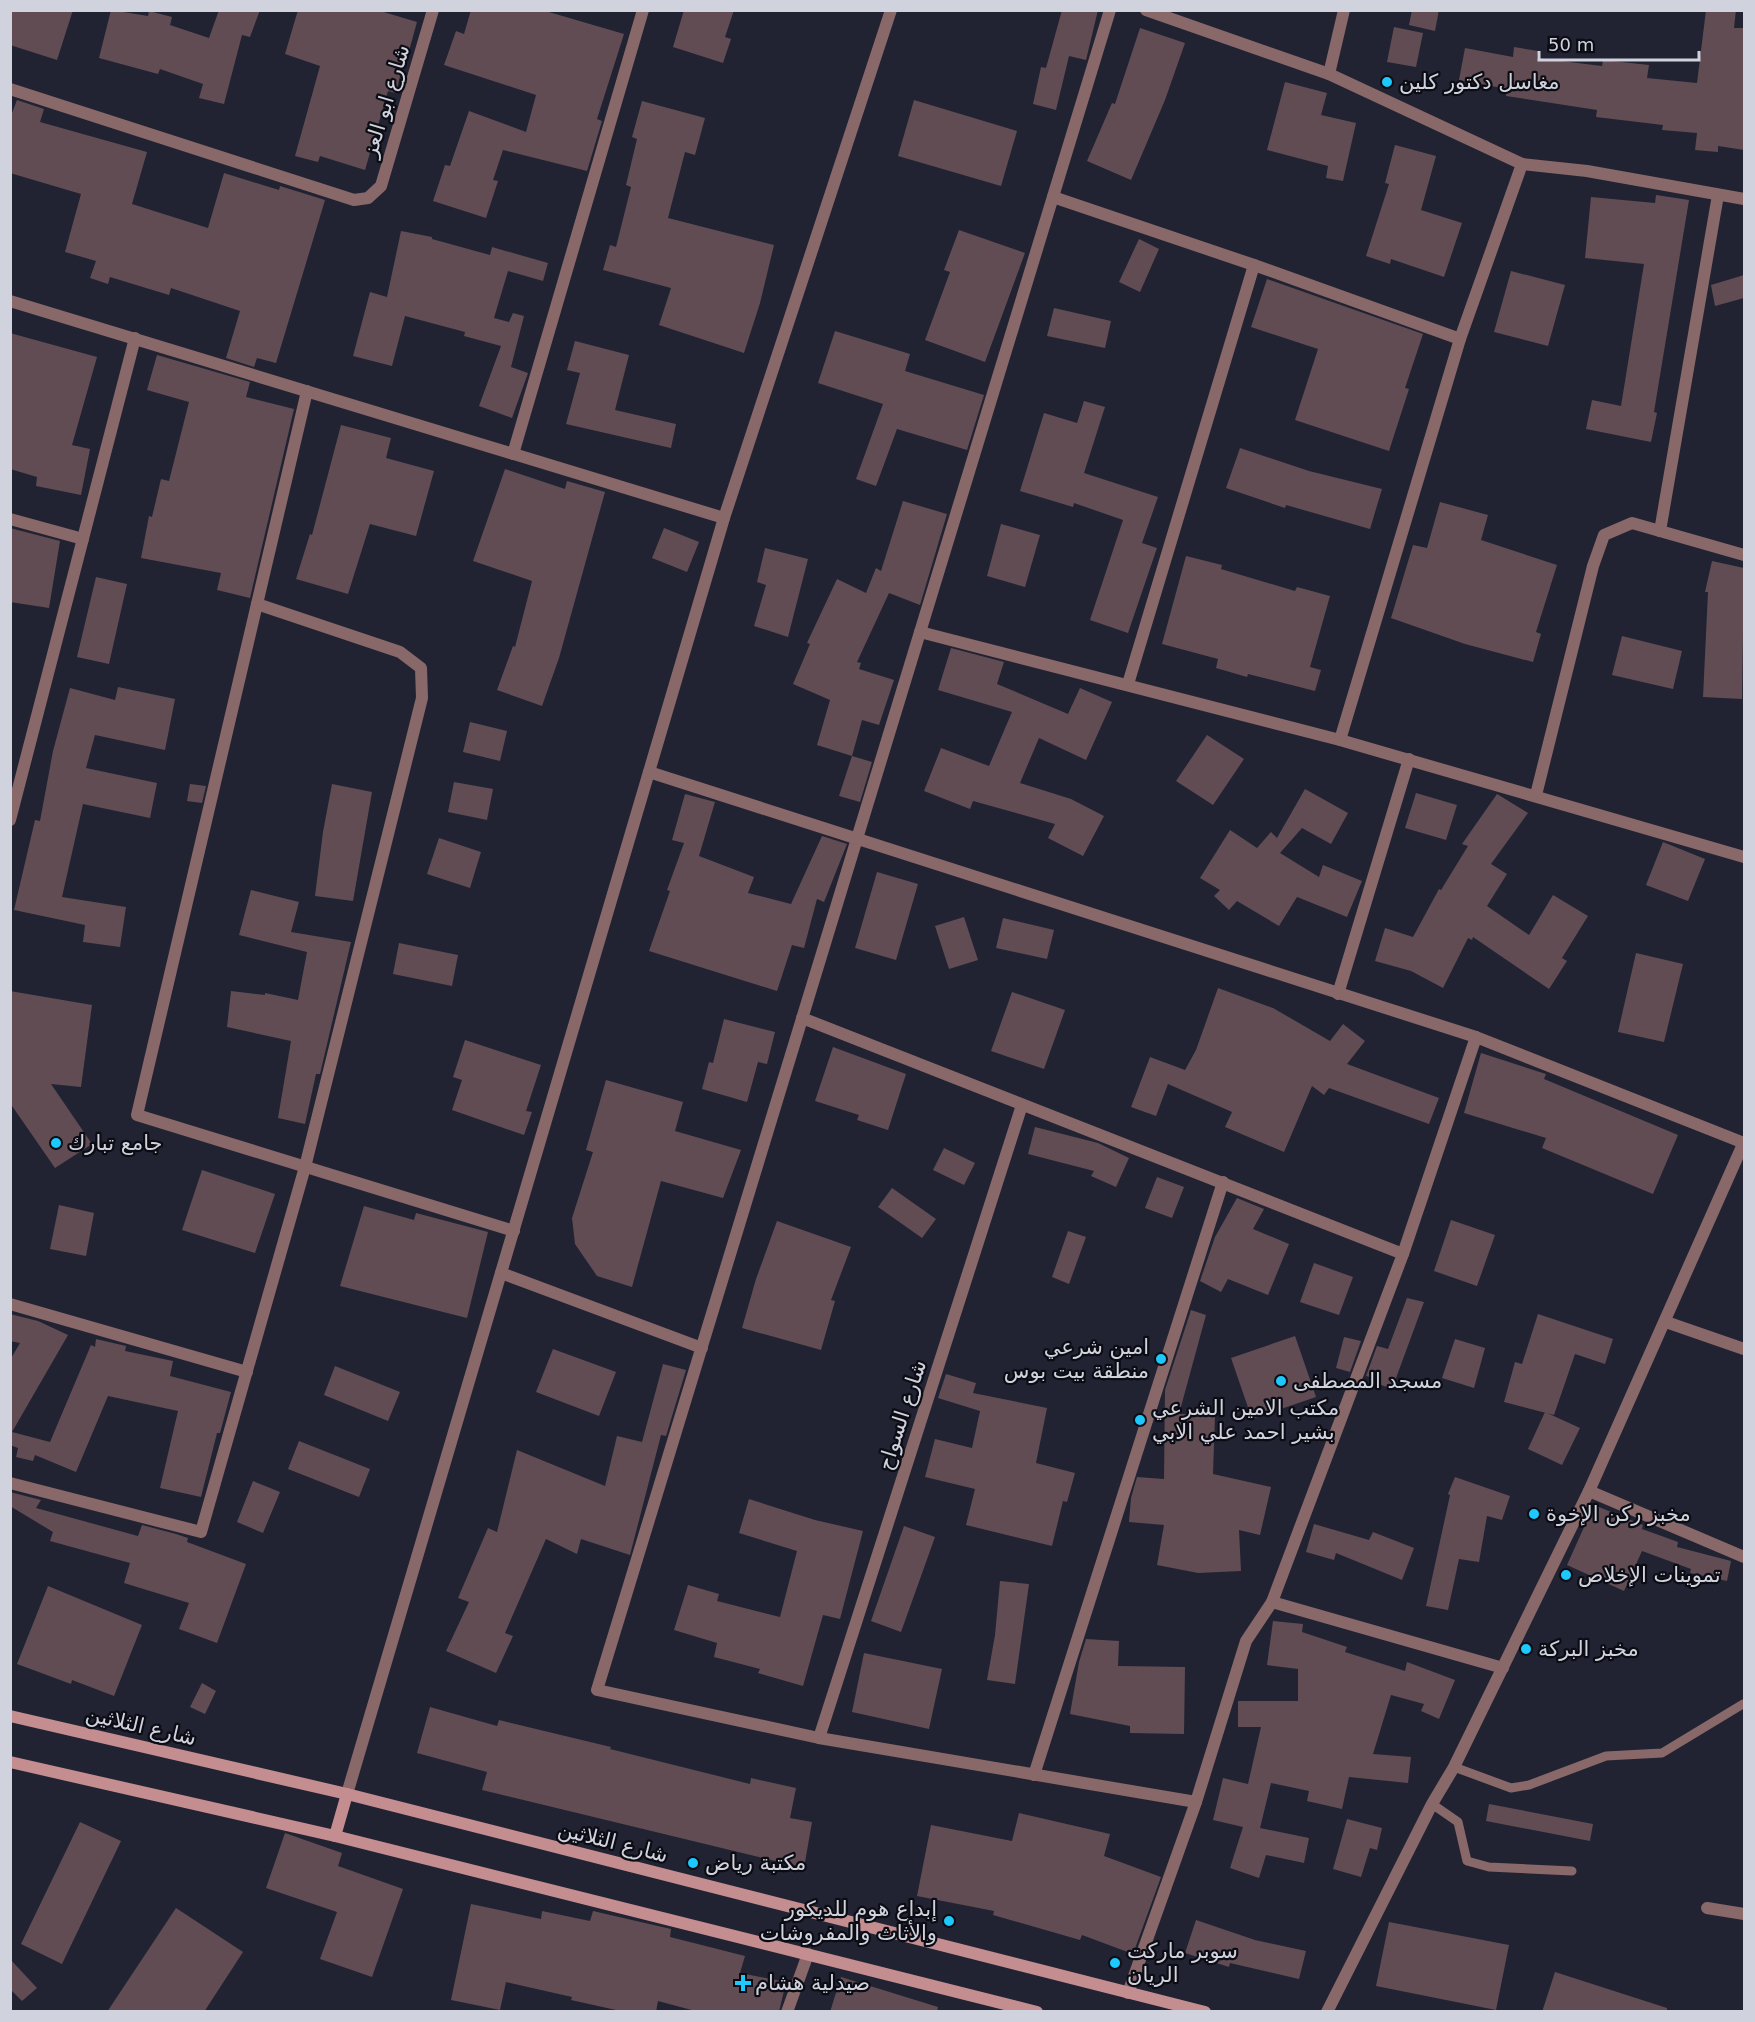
<svg xmlns="http://www.w3.org/2000/svg" width="1755" height="2022" viewBox="0 0 1755 2022" font-family="'DejaVu Sans','Noto Sans Arabic',sans-serif">
<rect width="100%" height="100%" fill="#212332"/>
<!-- building -->
<g fill="#614c54">
<path d="M10 10H73L57 60 10 45Z"/>
<path d="M111 10 148 16 149 11 172 17 170 25 209 38 219 10H260L250 37 242 35 224 104 199 98 203 84 160 69 158 74 99 58Z"/>
<path d="M298 10H377L417 22 409 51 406 50 396 93 388 91 365 170 320 156 318 162 295 156 320 66 285 54Z"/>
<path d="M471 10H542L624 34 597 119 602 121 587 171 503 150 493 180 498 181 486 218 433 201 445 165 450 166 469 111 526 132 536 95 444 65 456 31 464 34Z"/>
<path d="M684 10H734L725 37 731 39 723 63 673 47Z"/>
<path d="M1062 10H1098L1086 60 1069 56 1056 110 1033 104 1041 67 1046 68Z"/>
<path d="M1412 10H1439L1435 31 1409 25Z"/>
<path d="M1706 10H1736L1734 28H1744V150L1718 146V152L1695 150 1697 133 1662 130 1663 125 1596 117 1597 110 1506 96 1507 89 1459 80 1465 48 1513 57 1514 47 1538 51 1537 58 1602 66 1603 60 1649 65 1647 78 1697 83Z"/>
<path d="M1394 27 1423 33 1416 67 1387 62Z"/>
<path d="M1140 28 1185 43 1165 100 1131 180 1087 161 1112 103 1115 104Z"/>
<path d="M1285 82 1327 93 1321 115 1356 123 1343 181 1326 178 1328 166 1267 150Z"/>
<path d="M17 100 44 109 40 122 147 152 132 204 208 228 224 173 279 190 280 186 325 200 276 363 257 358 254 367 226 358 240 311 171 288 169 295 110 277 108 284 90 278 96 261 65 252 81 194 10 173V118Z"/>
<path d="M914 100 1017 131 1001 186 898 156Z"/>
<path d="M642 101 705 118 695 155 685 152 668 218 774 245 760 303 744 353 659 325 671 288 603 270 610 245 616 247 631 187 626 185 637 139 632 137Z"/>
<path d="M1395 145 1436 156 1421 210 1462 223 1444 277 1391 259 1390 264 1366 256 1389 184 1385 183Z"/>
<path d="M1656 195 1689 200 1654 412 1657 413 1651 442 1586 429 1592 400 1621 406 1644 264 1585 258 1591 197 1655 203Z"/>
<path d="M959 230 1025 253 985 362 925 340 950 272 944 270Z"/>
<path d="M401 231 432 237V239L490 255 492 247 548 263 543 281 508 271 494 318 509 322 513 313 524 316 511 367 528 373 512 418 479 406 501 346 464 336 465 332 405 316 392 366 353 356 370 292 387 297Z"/>
<path d="M1139 239 1159 249 1140 292 1119 282Z"/>
<path d="M1511 271 1565 285 1548 346 1494 332Z"/>
<path d="M1744 275V298L1715 306 1711 285Z"/>
<path d="M1267 279 1423 334 1405 388 1409 389 1389 451 1295 420 1318 349 1251 327Z"/>
<path d="M1054 308 1111 321 1105 348 1047 336Z"/>
<path d="M835 331 910 354 905 371 984 395 967 450 897 429 876 486 856 479 883 404 818 383Z"/>
<path d="M10 333 97 357 72 445 90 449 81 495 36 486 37 477 10 469Z"/>
<path d="M575 341 629 355 615 410 676 424 671 448 566 424 580 373 567 370Z"/>
<path d="M157 355 250 382 246 397 294 409 250 598 217 590 221 573 141 558 149 516 152 517 161 479 169 481 189 402 147 390Z"/>
<path d="M1084 401 1105 407 1084 473 1158 497 1142 543 1157 548 1128 633 1090 620 1123 520 1074 503 1073 507 1020 491 1044 413 1077 423Z"/>
<path d="M341 425 391 438 386 458 434 471 416 536 370 524 348 594 296 579 310 534 312 535Z"/>
<path d="M1240 448 1309 471 1382 489 1370 529 1286 505 1285 508 1226 488Z"/>
<path d="M505 469 565 489 567 481 605 492 559 658 542 706 497 690 513 646 515 647 532 581 473 561Z"/>
<path d="M903 501 947 514 920 605 889 593 857 662 861 663 859 669 894 680 879 725 862 720 852 756 817 745 830 700 793 684 810 644 807 643 837 579 866 593 876 568 881 571Z"/>
<path d="M1440 502 1488 515 1481 540 1557 565 1536 632 1541 634 1533 662 1465 644 1391 618 1413 545 1427 548Z"/>
<path d="M1001 524 1040 535 1025 587 987 576Z"/>
<path d="M10 528 60 541 49 608 10 602Z"/>
<path d="M664 528 699 542 687 572 652 558Z"/>
<path d="M765 548 808 559 788 637 754 626 766 585 757 582Z"/>
<path d="M1186 556 1222 565 1221 569 1295 591 1297 587 1330 596 1310 667 1321 670 1315 691 1248 674 1247 677 1216 668 1218 659 1162 644Z"/>
<path d="M1712 561 1744 568 1742 699 1703 697 1708 592H1705Z"/>
<path d="M96 577 127 584 109 664 77 657Z"/>
<path d="M1622 636 1682 651 1673 689 1612 675Z"/>
<path d="M951 648 1004 662 997 684 1068 714 1080 688 1112 702 1086 760 1039 738 1020 783 1071 799 1104 816 1083 856 1048 838 1055 824 973 801 970 809 924 791 941 748 989 766 1012 712 938 690Z"/>
<path d="M118 687 175 699 165 750 95 735 86 768 157 783 150 818 83 804 62 897 126 907 120 947 83 942 85 925 14 910 35 820 40 821 53 751 70 688 115 700Z"/>
<path d="M470 722 507 731 500 761 463 752Z"/>
<path d="M1207 735 1244 759 1213 805 1176 781Z"/>
<path d="M852 756 872 762 860 802 839 796Z"/>
<path d="M454 782 493 789 487 820 448 812Z"/>
<path d="M190 784 206 786 202 803 187 801Z"/>
<path d="M332 784 372 792 353 901 315 896 323 832Z"/>
<path d="M1305 789 1348 813 1331 844 1302 828 1280 853 1319 877 1323 865 1362 881 1347 917 1297 897 1279 926 1237 901 1229 910 1214 896 1220 890 1200 878 1230 830 1257 848 1271 832 1277 838Z"/>
<path d="M1416 793 1457 805 1446 840 1405 828Z"/>
<path d="M685 794 715 802 699 856 754 877 748 893 791 904 822 836 847 844 824 902 817 899 804 948 792 945 777 991 649 951 670 891 667 890 684 843 672 840Z"/>
<path d="M1497 794 1528 813 1491 864 1507 874 1487 906 1529 935 1553 895 1588 916 1562 958 1567 961 1549 989 1473 937 1472 940 1468 938 1443 988 1411 971 1375 961 1385 928 1413 937 1439 889 1441 890 1468 846 1462 844Z"/>
<path d="M439 838 481 852 470 888 427 874Z"/>
<path d="M1663 842 1705 859 1688 901 1646 885Z"/>
<path d="M877 872 918 884 896 960 855 948Z"/>
<path d="M251 890 299 902 291 932 351 942 320 1074H316L305 1124 278 1118 291 1041 227 1027 231 991 265 995V993L298 1000 307 952 239 935Z"/>
<path d="M964 917 978 960 949 969 935 926Z"/>
<path d="M1003 918 1054 930 1047 959 996 948Z"/>
<path d="M399 943 458 955 452 986 393 974Z"/>
<path d="M1636 953 1683 964 1664 1042 1618 1032Z"/>
<path d="M1218 988 1273 1008 1330 1041 1343 1024 1365 1041 1347 1064 1439 1098 1429 1124 1329 1088 1324 1095 1312 1086 1284 1152 1225 1127 1232 1112 1168 1084 1156 1116 1131 1107 1150 1057 1185 1070 1196 1050Z"/>
<path d="M10 991 92 1005 81 1087 51 1084 92 1144 55 1168 10 1103Z"/>
<path d="M1012 992 1065 1010 1044 1069 991 1051Z"/>
<path d="M724 1019 775 1032 767 1064 758 1062 747 1102 702 1089 709 1062 713 1063Z"/>
<path d="M465 1040 541 1065 526 1111 532 1112 524 1135 452 1110 462 1080 453 1077Z"/>
<path d="M833 1047 906 1074 888 1130 857 1120 859 1115 815 1101Z"/>
<path d="M1481 1053 1546 1074 1544 1079 1678 1135 1653 1194 1542 1148 1546 1138 1464 1113Z"/>
<path d="M606 1080 683 1102 675 1131 741 1150 723 1198 661 1181 632 1287 597 1276 575 1244 572 1218 593 1152 586 1150Z"/>
<path d="M1035 1127 1098 1143 1129 1158 1116 1187 1091 1176 1094 1171 1028 1154Z"/>
<path d="M944 1148 975 1163 964 1185 933 1170Z"/>
<path d="M202 1170 275 1194 255 1253 182 1230Z"/>
<path d="M1157 1177 1184 1187 1172 1218 1145 1208Z"/>
<path d="M892 1188 936 1219 922 1238 878 1207Z"/>
<path d="M1237 1198 1264 1209 1253 1229 1289 1244 1268 1295 1228 1279 1221 1292 1200 1281 1215 1237Z"/>
<path d="M59 1205 94 1213 86 1256 50 1249Z"/>
<path d="M364 1206 414 1220 416 1213 488 1232 467 1318 340 1286Z"/>
<path d="M1451 1220 1495 1235 1477 1286 1434 1271Z"/>
<path d="M777 1221 851 1247 831 1300 835 1301 821 1350 742 1328 756 1279Z"/>
<path d="M1068 1231 1086 1237 1069 1284 1052 1277Z"/>
<path d="M1314 1263 1353 1277 1339 1315 1300 1302Z"/>
<path d="M1407 1298 1424 1302 1392 1389 1376 1383 1377 1379 1366 1376 1377 1346 1388 1349Z"/>
<path d="M1191 1310 1206 1315 1179 1414 1215 1415 1213 1474 1271 1487 1260 1535 1239 1530 1241 1571 1198 1573 1157 1565 1164 1525 1129 1522 1131 1498 1137 1477 1164 1479 1165 1390Z"/>
<path d="M10 1314 38 1321 68 1335 12 1432 50 1442 91 1345 95 1347 96 1339 126 1346 125 1351 173 1361 170 1376 231 1392 220 1433H217L201 1497 160 1488 178 1411 108 1396 76 1472 35 1455 33 1461 16 1457 18 1448 10 1445V1360L20 1343 10 1341Z"/>
<path d="M1538 1314 1613 1339 1605 1364 1575 1354 1554 1415 1504 1402 1515 1362 1522 1364Z"/>
<path d="M1295 1336 1316 1397 1252 1419 1231 1358Z"/>
<path d="M1344 1337 1361 1341 1350 1372 1336 1368Z"/>
<path d="M1455 1339 1485 1348 1474 1388 1442 1378Z"/>
<path d="M553 1349 616 1372 599 1416 536 1392Z"/>
<path d="M663 1364 686 1370 666 1436 661 1435 630 1555 581 1539 577 1554 546 1539 505 1633 513 1636 496 1673 446 1651 469 1602 458 1598 488 1528 497 1532 517 1450 605 1486 617 1436 642 1442Z"/>
<path d="M335 1366 400 1392 388 1421 324 1395Z"/>
<path d="M946 1374 976 1383 973 1393 1047 1408 1036 1463 1075 1473 1067 1502 1063 1501 1052 1546 966 1525 975 1489 925 1477 935 1439 972 1448 980 1411 938 1398Z"/>
<path d="M1545 1412 1580 1428 1562 1465 1528 1449Z"/>
<path d="M299 1441 370 1469 359 1497 288 1469Z"/>
<path d="M1455 1477 1510 1496 1502 1520 1487 1516 1479 1562 1459 1559 1448 1610 1426 1606 1450 1495 1448 1494Z"/>
<path d="M253 1481 280 1492 263 1533 237 1522Z"/>
<path d="M10 1492 41 1500 36 1508 138 1536 142 1525 176 1534 188 1538 187 1542 246 1564 217 1643 179 1629 189 1603 124 1583 130 1563 50 1541 53 1532 10 1506Z"/>
<path d="M749 1499 815 1520 863 1531 840 1619 823 1615 803 1686 758 1673 760 1669 714 1657 717 1643 674 1630 688 1585 719 1594 717 1601 780 1617 797 1551 739 1533Z"/>
<path d="M1594 1505 1643 1525 1642 1529 1678 1542 1677 1547 1731 1561 1727 1581 1690 1573 1691 1569 1642 1551 1624 1591 1567 1565Z"/>
<path d="M1314 1524 1369 1540 1373 1532 1414 1548 1402 1580 1336 1553 1334 1560 1306 1552Z"/>
<path d="M904 1526 935 1537 901 1632 871 1621Z"/>
<path d="M1000 1581 1029 1584 1015 1684 987 1680 995 1635Z"/>
<path d="M48 1586 142 1625 114 1696 72 1680 71 1684 17 1664Z"/>
<path d="M1273 1621 1303 1624 1302 1632 1347 1647 1345 1652 1405 1671 1407 1662 1455 1680 1439 1719 1421 1711 1424 1704 1391 1695 1373 1754 1411 1757 1408 1783 1349 1777 1342 1809 1307 1801 1309 1791 1271 1783 1260 1828 1309 1838 1304 1863 1266 1855 1259 1878 1230 1868 1243 1827 1213 1820 1223 1778 1248 1784 1261 1727H1238V1701H1298V1669L1267 1665Z"/>
<path d="M1086 1639 1119 1641 1118 1666 1185 1667 1184 1734 1130 1733V1726L1070 1714 1079 1662Z"/>
<path d="M864 1653 942 1669 929 1729 852 1712Z"/>
<path d="M202 1683 216 1691 205 1714 190 1707Z"/>
<path d="M430 1707 497 1726 499 1720 611 1747 610 1749 750 1784 751 1778 796 1788 790 1818 812 1822 804 1868 482 1790 487 1772 417 1753Z"/>
<path d="M1489 1804 1593 1824 1590 1841 1486 1821Z"/>
<path d="M1019 1813 1110 1834 1104 1856 1161 1877 1133 1954 1082 1935 1080 1940 993 1915 994 1911 917 1896 931 1825 1012 1841Z"/>
<path d="M1347 1819 1382 1828 1377 1850 1370 1848 1361 1877 1333 1869Z"/>
<path d="M80 1822 121 1841 62 1964 21 1944Z"/>
<path d="M285 1833 342 1853 338 1866 403 1889 372 1977 320 1959 337 1912 266 1888Z"/>
<path d="M471 1904 541 1919 542 1911 590 1921 593 1911 671 1929 670 1937 745 1956 740 1973 786 1982 779 2012H699L658 2001 656 2012H625L571 2000 572 1997 506 1982 500 2010 451 2000Z"/>
<path d="M176 1908 243 1952 204 2012H107Z"/>
<path d="M1196 1920 1255 1940 1306 1951 1299 1979 1230 1963 1229 1967 1185 1953Z"/>
<path d="M1389 1922 1509 1945 1496 2010 1376 1986Z"/>
<path d="M10 1959 37 1988 22 2001 10 1989Z"/>
<path d="M1555 1972 1667 2008V2012H1542Z"/>
<path d="M841 1977 938 2007 937 2012H830Z"/>
</g>
<g fill="none" stroke-linecap="round" stroke-linejoin="round">
<!-- lane -->
<g stroke="#896869" stroke-width="9">
<path d="M1454 1767 1511 1788 1529 1785 1606 1756 1662 1753 1743 1704"/>
<path d="M1432 1804 1458 1822 1467 1861 1489 1867 1572 1871"/>
</g>
<!-- street -->
<g stroke="#896869" stroke-width="12">
<path d="M1110 10 597 1690 819 1738 1196 1802"/>
<path d="M1146 10 1329 74 1522 164 1587 171 1744 199"/>
<path d="M1329 74 1344 10"/>
<path d="M10 89 354 200 368 198 381 186 433 10"/>
<path d="M1053 197 1254 265 1460 339"/>
<path d="M10 301 724 518"/>
<path d="M307 391 137 1115 514 1231"/>
<path d="M513 454 643 10"/>
<path d="M10 519 83 539"/>
<path d="M1660 531 1718 195"/>
<path d="M920 632 1340 740 1744 857"/>
<path d="M1128 684 1254 265"/>
<path d="M1340 740 1460 339 1522 164"/>
<path d="M649 772 1476 1037 1744 1143"/>
<path d="M1536 795 1593 566 1604 535 1632 523 1744 555"/>
<path d="M10 820 135 338"/>
<path d="M1338 994 1409 759"/>
<path d="M802 1018 1403 1254"/>
<path d="M501 1273 702 1348"/>
<path d="M10 1304 247 1372"/>
<path d="M1666 1322 1744 1349"/>
<path d="M10 1483 201 1532 305 1167 422 698 421 668 400 652 257 604"/>
<path d="M1589 1491 1744 1557"/>
<path d="M1272 1602 1503 1668"/>
<path d="M819 1738 1022 1105"/>
<path d="M1034 1775 1223 1182"/>
<path d="M347 1794 724 518 891 10"/>
<path d="M1707 1908 1744 1914"/>
<path d="M1128 1993 1196 1802 1246 1641 1272 1602 1403 1254 1476 1037"/>
<path d="M787 2012 808 1954"/>
<path d="M1327 2012 1432 1804 1454 1767 1589 1491 1744 1142"/>
</g>
<!-- secondary -->
<g stroke="#c48e91" stroke-width="12">
<path d="M10 1716 347 1794 1205 2012"/>
<path d="M10 1762 335 1836 1037 2012"/>
<path d="M335 1836 347 1794"/>
</g>
</g>
<!-- markers -->
<g fill="#1dc9fc" stroke="#0c0d14" stroke-width="2">
<circle cx="1387" cy="82" r="6"/>
<circle cx="56" cy="1143" r="6"/>
<circle cx="1161" cy="1359" r="6"/>
<circle cx="1281" cy="1381" r="6"/>
<circle cx="1140" cy="1420" r="6"/>
<circle cx="1534" cy="1514" r="6"/>
<circle cx="1566" cy="1575" r="6"/>
<circle cx="1526" cy="1649" r="6"/>
<circle cx="693" cy="1863" r="6"/>
<circle cx="949" cy="1921" r="6"/>
<circle cx="1115" cy="1963" r="6"/>
<path d="M740 1974h6v6h6v6h-6v6h-6v-6h-6v-6h6z"/>
</g>
<g text-anchor="middle" dominant-baseline="central" stroke-width="4.5" stroke-linejoin="round" paint-order="stroke">
<!-- poi labels -->
<g font-size="21" fill="#d0d2dd" stroke="#0c0d14" text-anchor="start">
<text x="1399" y="82">مغاسل دكتور كلين</text>
<text x="68" y="1143">جامع تبارك</text>
<text x="1149" y="1347" text-anchor="end">امين شرعي<tspan x="1149" dy="24">منطقة بيت بوس</tspan></text>
<text x="1293" y="1381">مسجد المصطفى</text>
<text x="1152" y="1408">مكتب الامين الشرعي<tspan x="1152" dy="24">بشير احمد علي الابي</tspan></text>
<text x="1546" y="1514">مخبز ركن الإخوة</text>
<text x="1578" y="1575">تموينات الإخلاص</text>
<text x="1538" y="1649">مخبز البركة</text>
<text x="705" y="1863">مكتبة رياض</text>
<text x="937" y="1909" text-anchor="end">إبداع هوم للديكور<tspan x="937" dy="24">والأثاث والمفروشات</tspan></text>
<text x="1127" y="1951">سوبر ماركت<tspan x="1127" dy="24">الريان</tspan></text>
<text x="755" y="1983">صيدلية هشام</text>
</g>
<!-- street labels -->
<g font-size="21" fill="#d0d2dd" stroke="#0c0d14">
<text transform="translate(386 101) rotate(-73)">شارع ابو العز</text>
<text transform="translate(902 1415) rotate(-72)">شارع السواح</text>
<text transform="translate(141 1726) rotate(13)">شارع الثلاثين</text>
<text transform="translate(613 1842) rotate(14)">شارع الثلاثين</text>
</g>
</g>
<!-- border -->
<rect width="1755" height="2022" fill="none" stroke="#d0d2dd" stroke-width="24"/>
<!-- scale -->
<path d="M1539 51v9h160v-9" fill="none" stroke="#d0d2dd" stroke-width="3"/>
<text x="1548" y="51" font-size="18" fill="#d0d2dd" stroke="#0c0d14" stroke-width="4.5" paint-order="stroke">50 m</text>
</svg>
